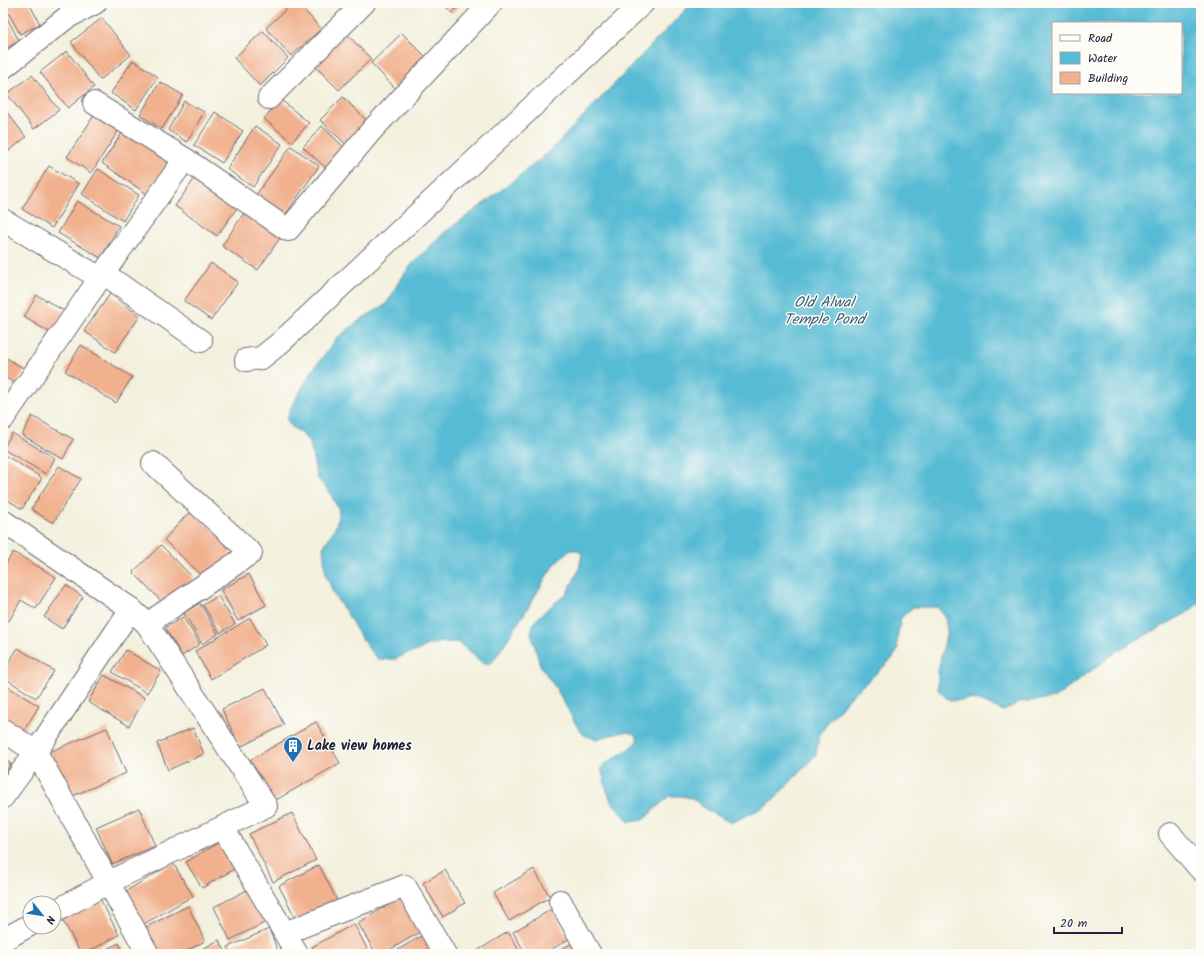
<svg xmlns="http://www.w3.org/2000/svg" width="1204" height="957" viewBox="0 0 1204 957" font-family="Kalam,sans-serif">
<rect width="100%" height="100%" fill="#fdfcf7"/>
<filter id="ink" filterUnits="userSpaceOnUse"><feTurbulence type="fractalNoise" baseFrequency=".025" numOctaves="2"/><feDisplacementMap in="SourceGraphic" scale="8" xChannelSelector="R" yChannelSelector="G"/><feConvolveMatrix kernelMatrix="1 2 1 2 8 2 1 2 1" color-interpolation-filters="sRGB"/></filter>
<filter id="wash" filterUnits="userSpaceOnUse"><feTurbulence type="fractalNoise" baseFrequency=".012" numOctaves="4" result="noise"/><feDisplacementMap in="SourceGraphic" scale="16" xChannelSelector="R" yChannelSelector="G"/><feGaussianBlur stdDeviation="0.9" result="paint"/><feColorMatrix in="noise" values="0 0 0 0 0 0 0 0 0 0 0 0 0 0 0 0 0 1.4 0 .05"/><feComposite in="paint" operator="in"/></filter>
<g filter="url(#wash)">
<rect width="100%" height="100%" fill="#f3f0dd"/>
<!-- water -->
<path fill="#56bbd4" stroke="#3c6e88" fill-rule="evenodd" d="M692 3H1201V601L1187 613 1120 649 1055 698 1022 702 1012 706 1004 711 973 699 950 701 938 690V670L947 631 945 616 937 607H913L901 618 897 639 898 650 892 659 851 696 828 722 819 736 816 755 774 799 764 807 731 823 708 811 692 798 681 796H669L643 820 629 822 611 801 607 791 601 768C612 757 626 753 637 742V736L632 733 623 732 596 739 584 735 578 728 557 690 540 665 531 632 534 622 544 612 567 593 579 570 582 554 577 550H571L560 558 549 572 528 608 494 660 490 664 484 665 472 653 457 642H443L428 645 415 652 405 654 396 659H378L371 652 360 636 346 612 334 595 326 575 323 548 336 526 339 510 328 490 317 478 310 443 302 434 291 426 287 420 291 407 312 371 337 338 363 318 385 305 392 295 398 283 412 264 445 232 490 199 548 153ZM1053 23H1181V93H1053Z"/>
<g id="blocks">
<!-- building -->
<g fill="#f1b18e">
<path d="M8 3H29L40 24 20 34 4 5Z"/>
<path d="M293 3H298L321 29 291 56 266 28Z"/>
<path d="M442 3H462L452 13Z"/>
<path d="M3 10 19 41 3 50Z"/>
<path d="M102 18 131 55 100 80 71 42Z"/>
<path d="M263 31 288 58 260 86 234 58Z"/>
<path d="M345 32 371 59 339 90 312 63Z"/>
<path d="M402 33 428 59 397 90 371 63Z"/>
<path d="M67 51 94 87 68 108 40 72Z"/>
<path d="M133 60 158 77 136 110 111 93Z"/>
<path d="M32 75 59 110 34 129 7 94Z"/>
<path d="M160 82 183 95 162 129 140 115Z"/>
<path d="M343 97 372 126 351 149 320 120Z"/>
<path d="M280 99 309 123 292 142 264 119Z"/>
<path d="M184 101 204 112 187 142 168 130Z"/>
<path d="M3 107 26 137 3 156Z"/>
<path d="M215 112 243 131 222 163 194 145Z"/>
<path d="M95 114 119 130 91 173 67 157Z"/>
<path d="M255 126 282 144 253 187 227 169Z"/>
<path d="M322 126 348 151 329 171 303 147Z"/>
<path d="M124 130 169 161 147 194 102 163Z"/>
<path d="M291 146 319 166 285 215 256 195Z"/>
<path d="M49 166 79 184 52 228 22 209Z"/>
<path d="M98 169 139 195 123 221 82 194Z"/>
<path d="M195 178 237 208 217 236 175 206Z"/>
<path d="M77 201 119 226 101 258 58 233Z"/>
<path d="M246 210 282 235 258 270 222 246Z"/>
<path d="M211 263 238 282 211 320 184 301Z"/>
<path d="M110 294 140 316 115 352 84 331Z"/>
<path d="M37 295 64 311 51 333 24 317Z"/>
<path d="M81 345 132 377 116 403 65 371Z"/>
<path d="M3 356 25 369 16 384 3 376Z"/>
<path d="M32 416 73 439 63 459 22 435Z"/>
<path d="M12 433 55 458 46 474 3 449Z"/>
<path d="M3 454 42 478 22 509 3 497Z"/>
<path d="M59 466 81 479 53 523 31 509Z"/>
<path d="M191 510 234 549 207 580 164 540Z"/>
<path d="M161 545 196 581 168 608 133 572Z"/>
<path d="M13 552 56 577 36 609 21 600 9 621 3 618V569Z"/>
<path d="M249 574 266 605 238 621 221 590Z"/>
<path d="M66 585 83 597 62 629 44 617Z"/>
<path d="M218 596 235 624 220 633 203 605Z"/>
<path d="M200 603 218 634 202 644 184 613Z"/>
<path d="M183 617 200 644 182 656 165 628Z"/>
<path d="M250 618 266 645 211 679 195 651Z"/>
<path d="M18 648 54 671 36 698 3 677V671Z"/>
<path d="M126 650 161 671 147 693 112 672Z"/>
<path d="M104 675 145 698 129 726 88 702Z"/>
<path d="M3 684 39 706 23 732 3 720Z"/>
<path d="M265 688 284 725 240 747 222 709Z"/>
<path d="M316 722 340 763 269 804 245 763Z"/>
<path d="M107 728 126 773 68 798 49 752Z"/>
<path d="M193 728 204 754 168 770 157 743Z"/>
<path d="M3 759 11 764 3 776Z"/>
<path d="M139 808 155 846 112 864 96 827Z"/>
<path d="M292 813 316 860 273 882 249 834Z"/>
<path d="M221 841 236 868 202 888 186 862Z"/>
<path d="M173 863 193 896 142 925 123 893Z"/>
<path d="M319 865 337 900 297 921 279 886Z"/>
<path d="M534 869 550 897 509 921 493 893Z"/>
<path d="M445 870 465 903 443 917 423 883Z"/>
<path d="M249 889 266 922 230 940 214 907Z"/>
<path d="M98 895 119 935 84 954H81L60 915Z"/>
<path d="M400 898 420 932 383 954H376L358 923Z"/>
<path d="M188 906 205 941 181 954H159L146 927Z"/>
<path d="M552 909 569 939 544 954H526L513 932Z"/>
<path d="M354 924 370 954H315L312 947Z"/>
<path d="M269 929 279 954H231L228 947Z"/>
<path d="M508 932 521 954H472Z"/>
<path d="M423 935 434 954H391Z"/>
<path d="M219 940 227 954H193Z"/>
<path d="M119 943 124 954H96Z"/>
<path d="M572 943 578 954H553Z"/>
</g>
</g>
</g>
<g filter="url(#ink)">
<use href="#blocks" fill-opacity="0" stroke="#6b6a74" stroke-width="1"/>
<g fill="none" stroke-linecap="round" stroke-linejoin="round">
<!-- minor casing -->
<g stroke="#6b6a74" stroke-width="24">
<g id="minor">
<path d="M3 68 66 18 95 3"/>
<path d="M269 98 364 3"/>
<path d="M94 103 185 159 288 230 372 130 491 3"/>
<path d="M3 220 100 278"/>
<path d="M103 273 201 341"/>
<path d="M246 360 261 358 280 343 643 3"/>
<path d="M3 419 100 278 185 159"/>
<path d="M3 521 131 609 147 624 266 806 109 882 54 912"/>
<path d="M147 624 251 553 153 463"/>
<path d="M3 730 36 752 148 954"/>
<path d="M3 797 36 752 131 609"/>
<path d="M223 828 297 954"/>
<path d="M1170 834 1201 870"/>
<path d="M560 901 590 954"/>
<path d="M285 933 405 886 445 954"/>
<path d="M3 940 30 925"/>
</g>
</g>
<!-- minor -->
<use href="#minor" stroke="#fff" stroke-width="22"/>
</g>
</g>
<!-- icons -->
<defs>
<g id="building-pin" transform="scale(1)"><path d="M0 17L-7.5 6A9.5 9.5 0 1 1 7.5 6Z" fill="#1f6fb2" stroke="#fdfcf7"/><path d="M-4-6H4V6H1V3H-1V6H-4ZM-2.5-4.3h1.7v1.8h-1.7ZM.8-4.3h1.7v1.8H.8ZM-2.5-1h1.7V.8h-1.7ZM.8-1h1.7V.8H.8Z" fill="#fff"/></g>
</defs>
<g fill-rule="evenodd">
<use href="#building-pin" x="293" y="746"/>
</g>
<g text-anchor="middle" dominant-baseline="central" stroke-width="3" stroke-linejoin="round" paint-order="stroke">
<!-- poi labels -->
<g font-size="14" font-weight="bold" fill="#22223b" stroke="#fdfcf7" text-anchor="start">
<text x="307" y="746">Lake view homes</text>
</g>
<!-- water labels -->
<g font-size="15" font-style="italic" fill="#375f78" stroke="#fdfcf7">
<text x="824" y="303">Old Alwal<tspan x="824" dy="17">Temple Pond</tspan></text>
</g>
</g>
<!-- margin -->
<rect width="1204" height="957" fill="none" stroke="#fdfcf7" stroke-width="16"/>
<!-- legend -->
<rect x="1052" y="22" width="130" height="72" fill="#fdfcf7" stroke="#a5a5ac"/>
<rect x="1060" y="35" width="20" height="6" fill="#ffffff" stroke="#a5a5ac"/>
<text x="1088" y="42" font-size="12" fill="#22223b">Road</text>
<rect x="1060" y="52" width="20" height="12" fill="#56bbd4" stroke="#a5a5ac"/>
<text x="1088" y="62" font-size="12" fill="#22223b">Water</text>
<rect x="1060" y="72" width="20" height="12" fill="#f1b18e" stroke="#a5a5ac"/>
<text x="1088" y="82" font-size="12" fill="#22223b">Building</text>
<!-- north arrow -->
<g transform="translate(42 915) rotate(120)"><circle r="19" fill="#fdfcf7" stroke="#a5a5ac"/>
<path d="M0-3L7 15L0 10L-7 15Z" fill="#1f6fb2"/>
<text y="-6" font-size="11" font-weight="bold" text-anchor="middle" fill="#22223b">N</text>
</g>
<!-- scale -->
<path d="M1054 927v6h68v-6" fill="none" stroke="#22223b" stroke-width="2"/>
<text x="1060" y="927" font-size="12" fill="#22223b" stroke="#fdfcf7" stroke-width="3" paint-order="stroke">20 m</text>
</svg>
